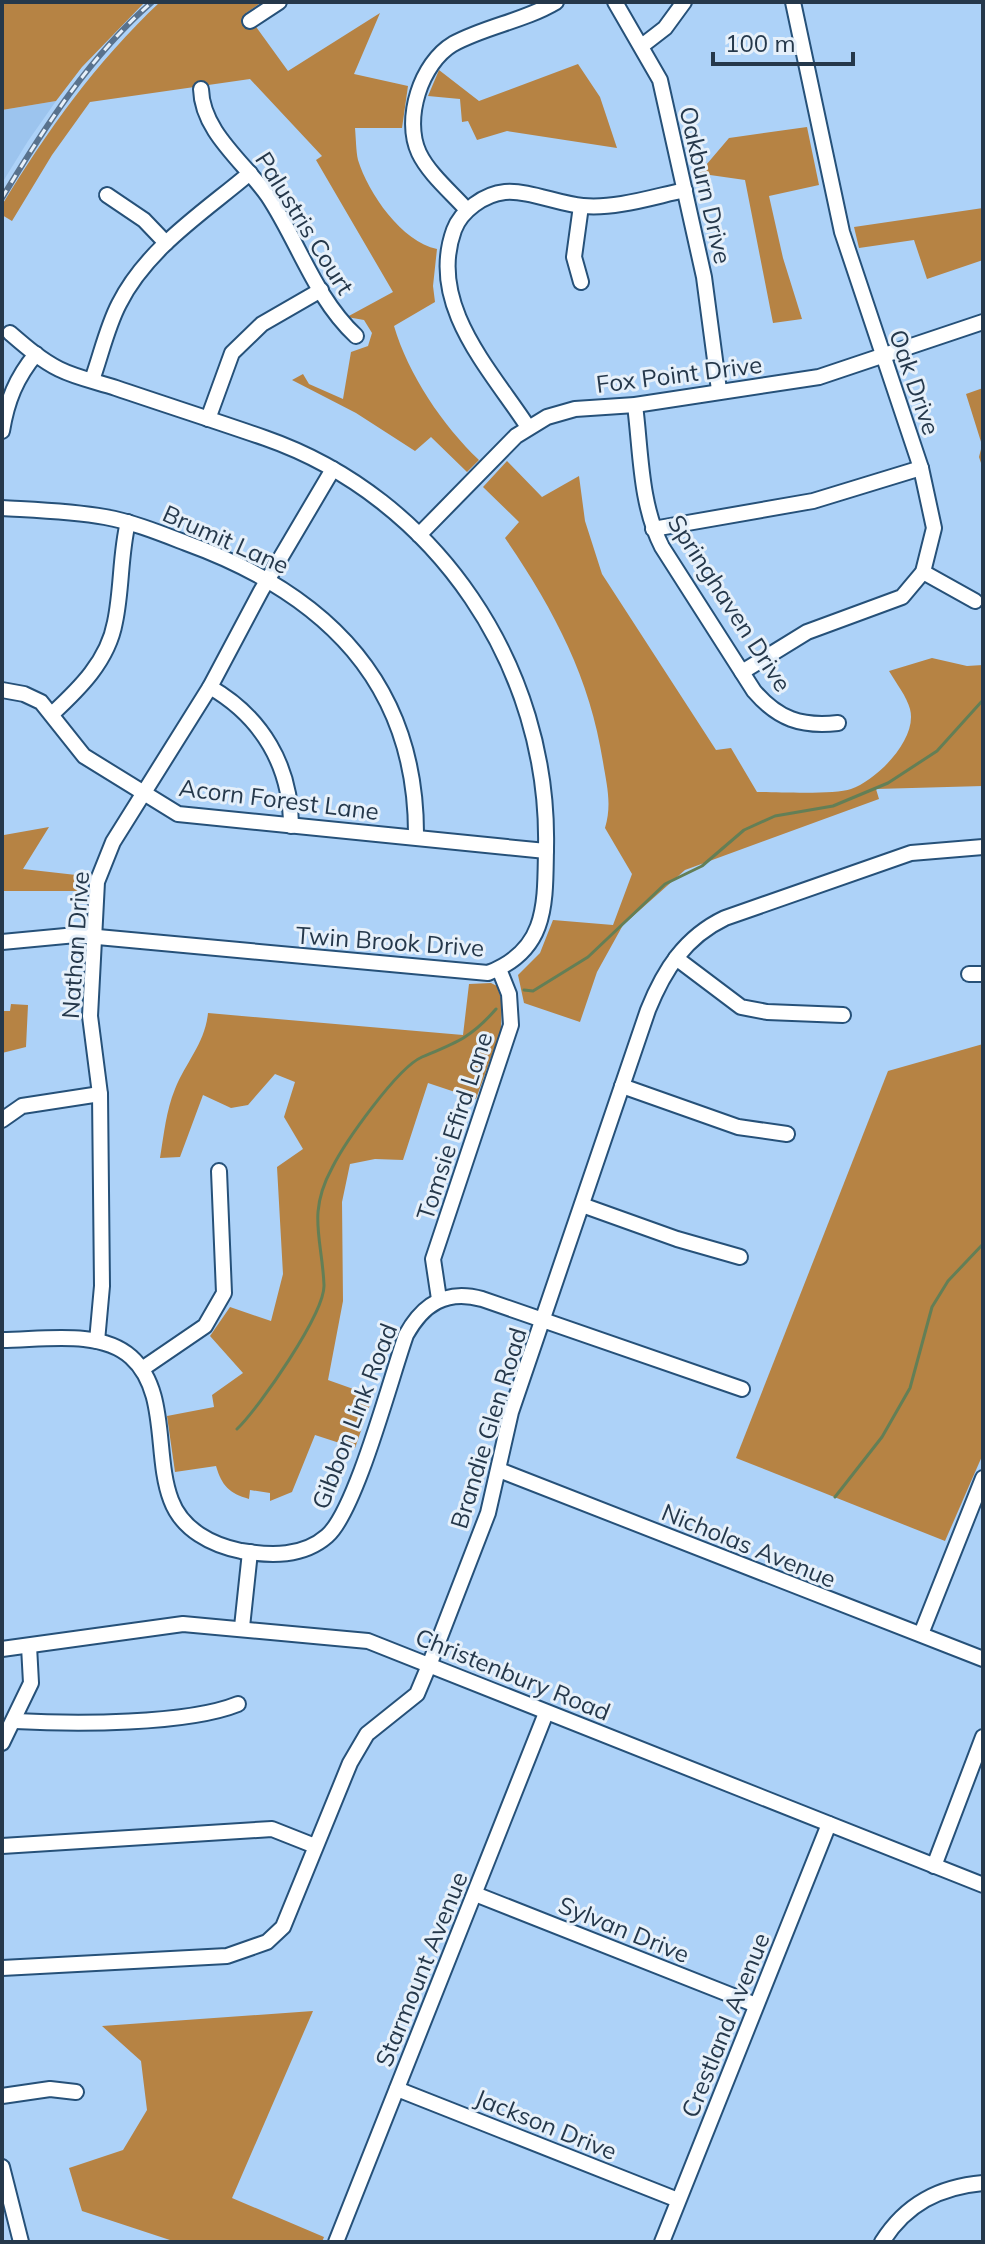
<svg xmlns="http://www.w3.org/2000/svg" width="985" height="2244" viewBox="0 0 985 2244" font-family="Mulish,sans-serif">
<rect width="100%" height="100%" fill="#add2f8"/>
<!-- built -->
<path fill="#9cc4ee" d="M56 101 28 141 2 183V110Z"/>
<!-- forest -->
<g fill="#b68344">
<path d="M2 2H145L82 67 56 101 2 110Z"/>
<path d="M160 2H262L246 13 288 71 380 13 354 74 408 86 402 128H355C356 139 356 151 358 160 368 193 402 242 437 249L433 286 435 302 394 326C408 374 443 426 479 460L467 472 431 437 415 451 356 413 292 380 303 374 309 384 343 399 351 352 368 346 372 333 364 320 347 317 393 292 316 160 322 156 250 79 90 102 52 155 12 221 2 215V205C47 131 96 62 160 2Z"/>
<path d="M578 64 600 97 617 148 507 131 477 140 468 121 462 122 460 99 428 96 439 70 479 101Z"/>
<path d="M807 127 819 185 769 196 783 258 802 319 773 323 745 180 710 175 695 178 729 138Z"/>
<path d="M983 208V260L927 279 914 240 859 248 854 227Z"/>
<path d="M983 388V469L979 457 982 445 966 394Z"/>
<path d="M507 461 542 497 579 476 585 521 602 574 716 750 731 748 757 792C777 792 835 795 851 789 877 780 918 739 910 709 907 697 896 683 889 671L932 658 967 666 983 665V786L876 789 879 799 685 870 623 925 597 972 580 1022 524 1003 518 975 540 953 553 920 613 925 632 874 605 828C612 805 607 786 603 762 590 677 553 608 505 538L519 522 483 487Z"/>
<path d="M49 827 23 869 85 876 83 891H2L4 835Z"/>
<path d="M491 983 497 986 502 1001 501 1030 476 1099 428 1083 403 1160 375 1159 350 1164 342 1202 343 1301 328 1380 373 1396 355 1448 315 1435 292 1492 270 1501V1493L250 1490 249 1499C229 1493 222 1486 216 1466L175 1472 167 1416 214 1407 212 1395 243 1373 210 1336 230 1307 271 1321 283 1274 277 1167 303 1149 284 1117 295 1082 275 1074 248 1105 231 1108 203 1095 180 1157 160 1158C164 1134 166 1111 175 1089 186 1062 205 1043 208 1013L463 1035 469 984Z"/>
<path d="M11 1004 28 1005 26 1047 2 1053V1011H10Z"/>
<path d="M983 1044V1454L945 1541 736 1458 888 1071Z"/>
<path d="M313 2011 232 2198 324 2237 322 2242H176L82 2211 69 2168 123 2150 147 2110 141 2061 102 2026Z"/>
</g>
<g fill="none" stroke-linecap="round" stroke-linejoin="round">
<!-- stream -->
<g stroke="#637f56" stroke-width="3">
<path d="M524 990 533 991 588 957 665 884 702 866 744 830 775 816 833 806 888 783 937 751 983 700"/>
<path d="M237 1429C259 1408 325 1313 324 1285 322 1238 307 1214 332 1168 345 1142 397 1068 422 1057 455 1043 471 1038 496 1009"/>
<path d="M835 1497 882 1437 910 1388 932 1307 948 1281 983 1244"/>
</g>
<!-- minor casing -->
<g stroke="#265179" stroke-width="18">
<g id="minor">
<path d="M615 2 660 80 704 277 719 390"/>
<path d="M250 21 279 2"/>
<path d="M643 45 665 28 684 2"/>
<path d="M201 89C202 132 245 163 268 196 298 241 315 298 356 336"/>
<path d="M107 195 144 220 166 243"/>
<path d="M581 206 574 257 581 282"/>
<path d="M467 210C452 193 429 174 419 153 403 119 421 63 453 44 486 26 524 21 556 2"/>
<path d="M92 380C101 355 107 327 119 304 147 248 204 212 250 173"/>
<path d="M635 405C641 452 640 504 662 547L754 691C778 719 801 727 838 723"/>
<path d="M208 419 232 353 262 324 321 290"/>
<path d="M528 427C490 369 427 304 454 230 461 211 484 194 505 192 529 190 558 204 583 206 616 209 652 197 685 190"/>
<path d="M2 431C7 401 16 378 36 354"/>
<path d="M2 508C36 510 72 511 105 517 133 522 160 533 186 543 324 593 417 682 416 836"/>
<path d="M653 529 813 501 921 468"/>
<path d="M419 535 516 436 547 417 575 409 635 405 819 377 983 322"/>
<path d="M923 572 975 601"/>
<path d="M742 672 807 632 902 597 923 572 934 528 921 468 842 232 793 2"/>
<path d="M210 687C262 717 291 766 291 826"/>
<path d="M2 690 24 694 41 702 84 756 178 814 546 851"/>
<path d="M52 714C79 689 108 661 115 622 122 589 120 555 128 522"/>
<path d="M2 942 76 935 488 973C548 950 545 904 546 848 550 668 437 498 265 438 216 421 166 405 116 388 98 382 77 378 59 369 41 360 25 346 10 333"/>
<path d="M676 958 741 1007 767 1012 843 1015"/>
<path d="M969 974H983"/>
<path d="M622 1086 738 1127 787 1134"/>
<path d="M2 1120 22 1106 100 1094"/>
<path d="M582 1205 677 1239 740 1257"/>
<path d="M439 1299 433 1259 511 1025 509 994 499 969"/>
<path d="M2 1340C41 1340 100 1329 131 1357 169 1391 154 1456 171 1500 182 1530 212 1545 241 1551 271 1556 303 1557 327 1536 356 1511 391 1377 406 1335 423 1304 446 1289 482 1299L742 1389"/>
<path d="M97 1341 102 1286 100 1094 90 1016 97 882 113 842 210 687 261 591 333 469"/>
<path d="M142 1369 205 1326 224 1293 219 1171"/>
<path d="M499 1470 983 1659"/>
<path d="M242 1627 250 1552"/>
<path d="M921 1634 983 1478"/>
<path d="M2 1649 183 1624 368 1641 983 1885"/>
<path d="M15 1721C73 1724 186 1725 238 1704"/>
<path d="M2 1743 31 1683 29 1646"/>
<path d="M2 1846 272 1829 315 1846"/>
<path d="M934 1866 983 1737"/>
<path d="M475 1894 756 2005"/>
<path d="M2 1968 227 1956 267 1942 283 1927 350 1763 367 1734 417 1694 430 1663 488 1513 511 1412 648 1010C664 970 685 937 725 918L911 853 983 847"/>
<path d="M397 2089 678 2200"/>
<path d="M2 2096 50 2089 76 2092"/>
<path d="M2 2167 21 2242"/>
<path d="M336 2242 546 1713"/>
<path d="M662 2242 829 1824"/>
<path d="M882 2242C906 2204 939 2187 983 2183"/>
</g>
</g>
<!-- minor -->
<use href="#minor" stroke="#fff" stroke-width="14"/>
<!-- rail casing -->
<g stroke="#59728d" stroke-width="6">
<path id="rail" d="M2 198C44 128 90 56 152 2"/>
</g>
<!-- rail -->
<use href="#rail" stroke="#e6f0fa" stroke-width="3" stroke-dasharray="9" stroke-linecap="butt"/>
</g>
<g text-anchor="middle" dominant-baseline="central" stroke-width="6" stroke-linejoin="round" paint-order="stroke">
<!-- street labels -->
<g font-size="24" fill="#25384b" stroke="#e6f0fa">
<text transform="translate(706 185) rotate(77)">Oakburn Drive</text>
<text transform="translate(305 223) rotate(58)">Palustris Court</text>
<text transform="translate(679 374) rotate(-7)">Fox Point Drive</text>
<text transform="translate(915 382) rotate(71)">Oak Drive</text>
<text transform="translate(226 539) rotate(24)">Brumit Lane</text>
<text transform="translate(730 603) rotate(57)">Springhaven Drive</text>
<text transform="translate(279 799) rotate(7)">Acorn Forest Lane</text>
<text transform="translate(390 941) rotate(4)">Twin Brook Drive</text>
<text transform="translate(75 945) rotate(-86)">Nathan Drive</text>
<text transform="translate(454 1126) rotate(-72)">Tomsie Efird Lane</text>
<text transform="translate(354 1416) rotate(-69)">Gibbon Link Road</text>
<text transform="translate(488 1428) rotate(-73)">Brandie Glen Road</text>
<text transform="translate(749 1545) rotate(22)">Nicholas Avenue</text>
<text transform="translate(513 1674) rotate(22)">Christenbury Road</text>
<text transform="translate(624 1929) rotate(22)">Sylvan Drive</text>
<text transform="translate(421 1969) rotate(-68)">Starmount Avenue</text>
<text transform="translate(725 2025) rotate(-68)">Crestland Avenue</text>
<text transform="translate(546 2124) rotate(22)">Jackson Drive</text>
</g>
</g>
<!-- border -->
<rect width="985" height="2244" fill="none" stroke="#25384b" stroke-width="8"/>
<!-- scale -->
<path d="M713 52v12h140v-12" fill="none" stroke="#25384b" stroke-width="4"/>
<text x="725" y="52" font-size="24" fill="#25384b" stroke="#e6f0fa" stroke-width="6" paint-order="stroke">100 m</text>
</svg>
